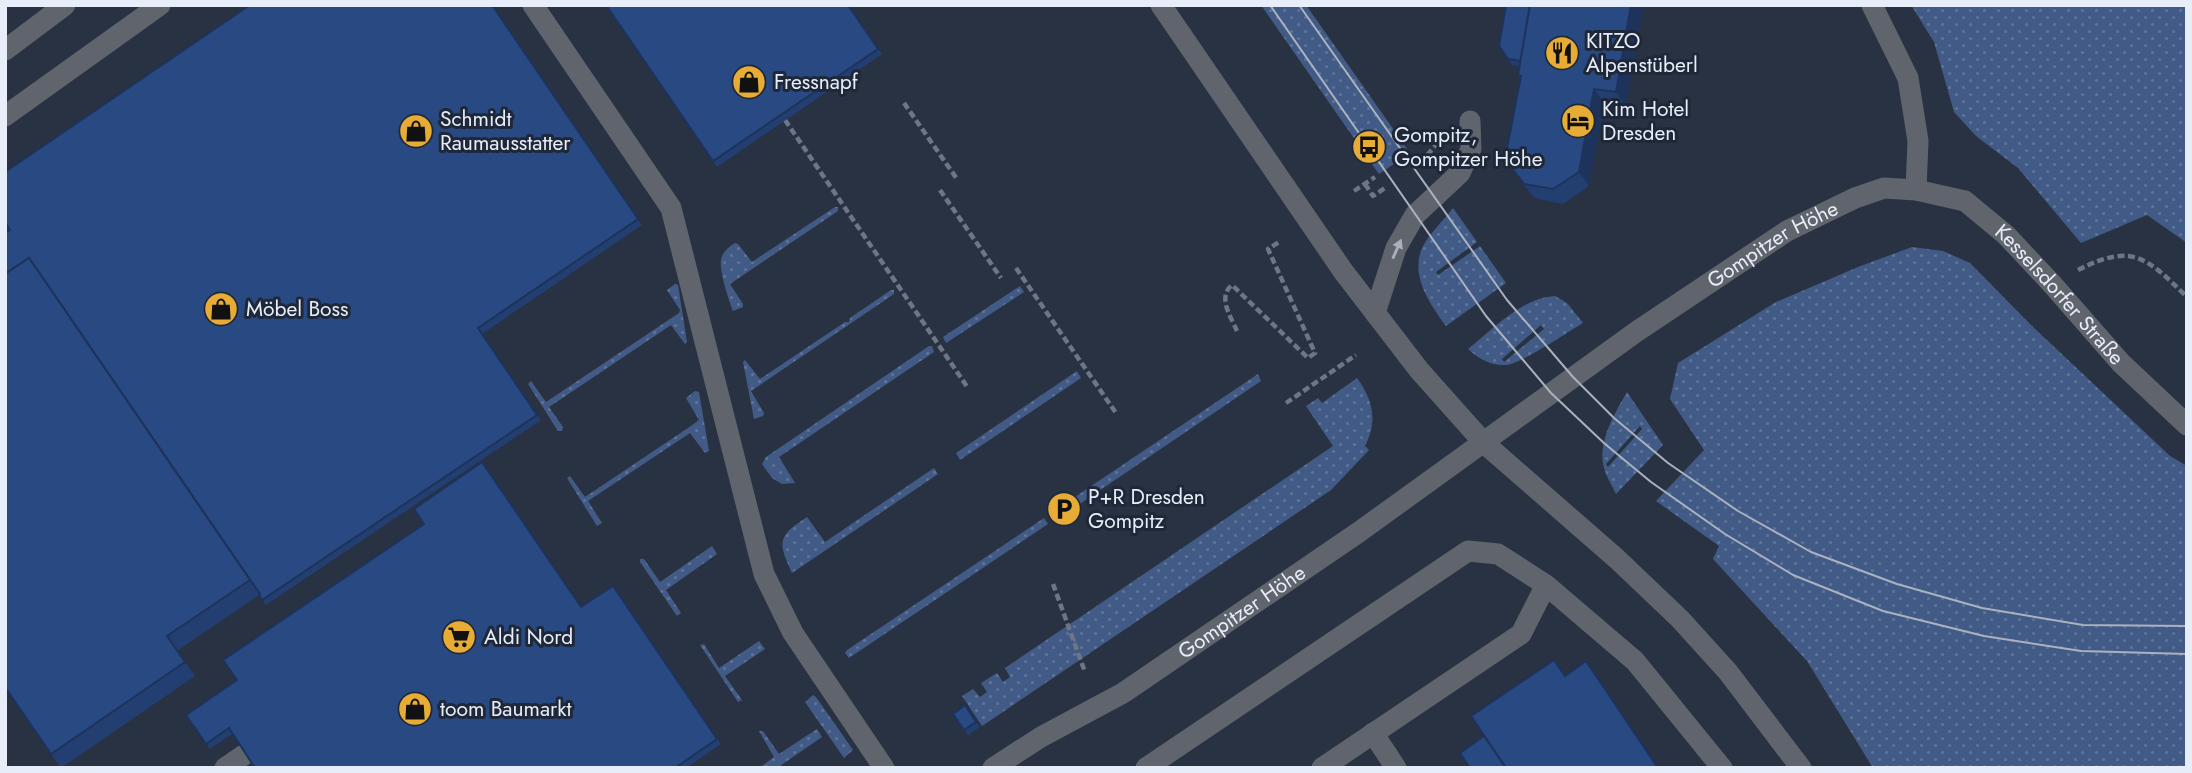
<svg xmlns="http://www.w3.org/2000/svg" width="2192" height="773" viewBox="0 0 2192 773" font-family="Jost,sans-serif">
<defs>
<pattern id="grass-dots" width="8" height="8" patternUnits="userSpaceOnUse" patternTransform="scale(1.75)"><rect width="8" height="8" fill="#425b86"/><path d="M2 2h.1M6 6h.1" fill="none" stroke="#5d7398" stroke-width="1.8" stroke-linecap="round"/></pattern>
</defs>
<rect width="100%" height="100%" fill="#293242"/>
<!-- grass -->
<g fill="url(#grass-dots)" fill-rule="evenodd">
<path d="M1261 5H1306L1410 153 1379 174Z"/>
<path d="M1911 5H2187V243L2147 215 2081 243 2018 168 1976 136 1954 112 1934 42Z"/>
<path d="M835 207H838V211L730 284 743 304V307L733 311C729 301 719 271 721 260 722 252 729 247 735 243L738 244 752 262Z"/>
<path d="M1453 208 1477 242 1436 272 1438 275 1480 246 1506 283 1446 326C1430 304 1409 275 1423 246 1430 233 1444 220 1453 208Z"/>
<path d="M1912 247 1943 251 1970 263 2031 325 2170 456 2187 466V768H1873L1807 661 1713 559 1719 546 1656 501 1704 450 1670 399 1678 363 1776 302 1858 267Z"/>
<path d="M675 284 678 285 687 342 685 344 671 325 561 399 549 407 563 427 562 431H558L528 384 531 381 546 402 679 313 680 310 667 290Z"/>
<path d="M1020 286 1024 292 946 343 943 337Z"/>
<path d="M891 290H894V294L751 391 764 413 763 416 754 419 743 362 745 360 760 379 845 322H849L850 318Z"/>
<path d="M1555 296 1567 303 1583 323C1568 332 1520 364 1507 365 1491 366 1479 359 1468 349 1494 329 1521 298 1555 296ZM1541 325 1544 329 1504 362 1502 359Z"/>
<path d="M929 346H932L934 352 779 457 795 483 782 484 772 478 762 464 766 457Z"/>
<path d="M1077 371 1081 378 960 460 956 453Z"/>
<path d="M1258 374 1261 381 1056 520 1051 513Z"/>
<path d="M1357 378C1373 400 1378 421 1365 446L1369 450 1331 490 982 726 962 696 973 689 980 697 987 692 981 683 997 673 1003 682 1010 677 1005 668 1333 446 1306 406 1318 398 1322 403Z"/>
<path d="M695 391 699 392 709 451 705 453 690 433 588 501 602 523 597 526 567 478 570 476 585 497 688 428 699 420 686 398Z"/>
<path d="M1627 392 1663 445 1616 494C1612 485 1606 476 1604 468 1597 442 1615 413 1627 392ZM1640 426 1642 429 1608 467 1606 464Z"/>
<path d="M934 468 938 474 792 573C777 541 778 536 807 517L825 542Z"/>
<path d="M1044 518 1048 524 849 658 845 653 847 650Z"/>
<path d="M712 546 717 554 666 590 681 613 677 616 640 562V559H644L660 582Z"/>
<path d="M759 641 765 649 725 676 742 700 738 702 700 645 704 644 719 668Z"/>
<path d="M813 695 816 697 853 750 844 758 805 702Z"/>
<path d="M817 729 822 737 777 768H759L774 757 759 731H763L779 754Z"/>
</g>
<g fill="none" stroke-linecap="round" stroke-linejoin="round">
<!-- path -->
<g stroke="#6e7584" stroke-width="4.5" stroke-dasharray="7 3.5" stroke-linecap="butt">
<path d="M904 103 957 179"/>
<path d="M785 120 968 388"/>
<path d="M1420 163 1436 145"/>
<path d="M1365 184 1373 196 1385 188"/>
<path d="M940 190 1001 278"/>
<path d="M1354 191 1375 177"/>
<path d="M1016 268 1116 413"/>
<path d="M2078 270C2133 242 2147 258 2187 297"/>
<path d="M1237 331C1231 317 1217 297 1232 285L1308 358 1315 353 1268 249 1279 242"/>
<path d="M1286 403 1356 355"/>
<path d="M1053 584 1085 672"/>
</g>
<!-- minor -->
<g stroke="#60656d" stroke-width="21">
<path d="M533 5 671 208 764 574 793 633 884 768"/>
<path d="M1161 5 1343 271 1419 370 1484 443 1617 559 1680 619 1728 672 1801 768"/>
<path d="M1872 5 1908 78 1918 141 1916 190"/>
<path d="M5 50 65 5"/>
<path d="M5 116 160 5"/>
<path d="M1375 313 1396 248 1415 215 1460 173 1471 149 1470 121"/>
<path d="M1373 733 1396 768"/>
<path d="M225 768 270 737"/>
<path id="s1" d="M993 768 1041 737 1123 693 1359 532 1636 332 1787 231 1855 198 1884 188 1916 190 1965 201 2006 235 2052 284 2121 363 2187 425"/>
<path d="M1146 768 1468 551 1498 554 1546 585 1635 661 1722 768"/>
<path d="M1322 768 1521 634 1546 585"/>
</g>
<!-- tram -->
<g stroke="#abb2bf" stroke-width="2">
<path d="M1270 5 1486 316 1551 393 1605 444 1651 482 1725 534 1793 575 1883 611 1984 636 2081 651 2187 654"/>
<path d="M1299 5 1507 300 1573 377 1614 418 1668 463 1738 511 1811 552 1897 584 1982 608 2083 625 2187 626"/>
</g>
</g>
<!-- wall -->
<g fill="#233f71">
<path d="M492 5 642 225 482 334 541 420 266 605 259 595 177 651 195 676 61 768 51 754 10 230Z"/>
<path d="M606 5H848L882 54 717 167Z"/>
<path d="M1643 5 1626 107 1604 103 1589 186 1563 204 1534 198 1505 159 1520 78 1518 75 1520 66 1512 65 1499 46Z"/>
<path d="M424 524 581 607 613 586 721 744 686 768H255L232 734 210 749 186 715 237 680Z"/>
<path d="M965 705 980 727 968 735 953 714Z"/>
</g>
<!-- shaded-wall -->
<g fill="#1d335c">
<path d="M1631 5H1643L1626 107 1616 92Z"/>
<path d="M1594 89 1604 103 1589 186 1579 172Z"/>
</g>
<!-- building -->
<g fill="#294983" stroke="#1d335c" stroke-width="2">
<path d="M250 5H492L638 219 478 328 537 415 262 600 259 595 260 594 29 258 5 274V233L10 230 5 222V172Z"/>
<path d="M606 5H848L878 49 713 161Z"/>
<path d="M1506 5H1530L1521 61 1508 59 1499 46Z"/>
<path d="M1530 5H1631L1616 92 1594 89 1579 172 1553 189 1524 184 1505 159 1521 76 1518 75Z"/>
<path d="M29 258 250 580 167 636 185 662 51 754 5 687V274Z"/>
<path d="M482 462 581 607 613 586 717 739 675 768H255L229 728 206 744 186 715 237 680 223 660 424 524 414 509Z"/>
<path d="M1554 660 1565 676 1586 661 1658 768H1506L1471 716Z"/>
<path d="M965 705 976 722 964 730 953 714Z"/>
<path d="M1484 736 1506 768H1470L1460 753Z"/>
</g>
<!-- one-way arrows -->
<defs><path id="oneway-solid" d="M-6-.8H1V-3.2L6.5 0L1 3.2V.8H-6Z" transform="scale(1.75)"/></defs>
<use fill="#abb0ba" href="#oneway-solid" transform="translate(1397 249) rotate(-66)"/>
<!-- icons -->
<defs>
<g id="restaurant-disc" transform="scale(1.75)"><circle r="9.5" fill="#e6ac36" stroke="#1f2838"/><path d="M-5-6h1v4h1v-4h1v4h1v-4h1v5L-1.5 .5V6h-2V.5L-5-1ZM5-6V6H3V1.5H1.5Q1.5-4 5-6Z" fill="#111"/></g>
<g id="shop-disc" transform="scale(1.75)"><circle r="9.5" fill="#e6ac36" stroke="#1f2838"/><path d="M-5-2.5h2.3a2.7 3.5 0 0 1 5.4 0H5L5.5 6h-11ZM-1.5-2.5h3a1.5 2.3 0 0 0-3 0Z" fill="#111"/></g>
<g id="hotel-disc" transform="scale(1.75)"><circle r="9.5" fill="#e6ac36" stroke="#1f2838"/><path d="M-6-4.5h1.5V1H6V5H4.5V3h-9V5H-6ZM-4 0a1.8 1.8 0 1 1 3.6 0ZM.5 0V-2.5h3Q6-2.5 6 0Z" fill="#111"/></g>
<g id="bus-disc" transform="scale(1.75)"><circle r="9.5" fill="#e6ac36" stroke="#1f2838"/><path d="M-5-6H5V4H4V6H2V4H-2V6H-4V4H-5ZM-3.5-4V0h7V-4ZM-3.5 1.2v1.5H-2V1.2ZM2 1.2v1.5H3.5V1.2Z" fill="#111"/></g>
<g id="parking-disc" transform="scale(1.75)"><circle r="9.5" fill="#e6ac36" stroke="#1f2838"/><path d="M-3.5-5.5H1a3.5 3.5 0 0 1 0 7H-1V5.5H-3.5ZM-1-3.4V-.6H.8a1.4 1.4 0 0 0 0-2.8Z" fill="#111"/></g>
<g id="supermarket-disc" transform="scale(1.75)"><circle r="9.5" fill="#e6ac36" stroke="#1f2838"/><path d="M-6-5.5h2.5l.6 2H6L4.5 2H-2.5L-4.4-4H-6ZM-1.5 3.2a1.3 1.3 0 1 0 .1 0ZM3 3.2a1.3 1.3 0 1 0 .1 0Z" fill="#111"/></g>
</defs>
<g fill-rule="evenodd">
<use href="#restaurant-disc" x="1562" y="53"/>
<use href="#shop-disc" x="749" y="82"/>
<use href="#hotel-disc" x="1578" y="121"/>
<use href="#shop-disc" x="416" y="131"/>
<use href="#bus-disc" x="1369" y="147"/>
<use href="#shop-disc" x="221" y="309"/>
<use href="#parking-disc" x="1064" y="509"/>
<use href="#supermarket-disc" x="459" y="637"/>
<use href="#shop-disc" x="415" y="709"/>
</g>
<g text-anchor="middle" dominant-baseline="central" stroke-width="6" stroke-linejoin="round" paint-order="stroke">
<!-- poi labels -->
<g font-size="21" fill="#e8eef9" stroke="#1f2838" text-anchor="start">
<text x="1586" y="41">KITZO<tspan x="1586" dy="24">Alpenstüberl</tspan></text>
<text x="774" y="82">Fressnapf</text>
<text x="1602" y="109">Kim Hotel<tspan x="1602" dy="24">Dresden</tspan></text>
<text x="440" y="119">Schmidt<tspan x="440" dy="24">Raumausstatter</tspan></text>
<text x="1394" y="135">Gompitz,<tspan x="1394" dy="24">Gompitzer Höhe</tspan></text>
<text x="246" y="309">Möbel Boss</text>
<text x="1088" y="497">P+R Dresden<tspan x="1088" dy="24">Gompitz</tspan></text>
<text x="484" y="637">Aldi Nord</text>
<text x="440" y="709">toom Baumarkt</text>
</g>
<!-- street labels -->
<g font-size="21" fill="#e8eef9" stroke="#1f2838">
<text stroke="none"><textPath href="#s1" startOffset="940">Gompitzer Höhe</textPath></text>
<text stroke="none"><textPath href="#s1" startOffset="1281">Kesselsdorfer Straße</textPath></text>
<text stroke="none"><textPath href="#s1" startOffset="294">Gompitzer Höhe</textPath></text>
</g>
</g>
<!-- border -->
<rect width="2192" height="773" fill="none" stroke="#e8eef9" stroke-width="14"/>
</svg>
